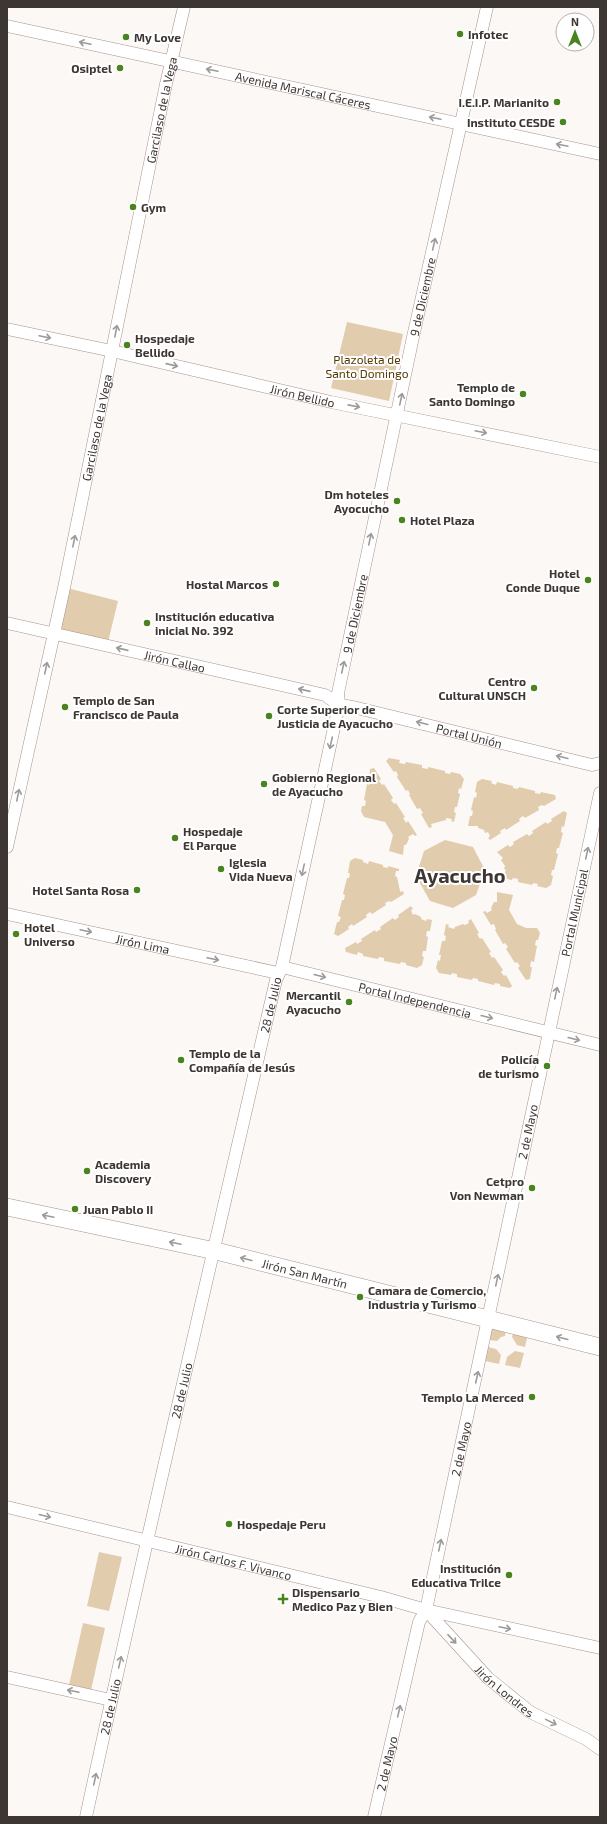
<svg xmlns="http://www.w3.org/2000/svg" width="607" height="1824" viewBox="0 0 607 1824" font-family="'Exo 2',sans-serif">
<rect width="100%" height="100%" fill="#fcf8f6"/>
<!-- green -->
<g fill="#e1ccad">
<path d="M347 322 403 334 389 401 331 388Z"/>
<path d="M67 588 118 601 108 642 58 630Z"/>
<path d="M389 758 400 760 399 763 405 764 406 762 422 765V768L428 769V767L445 771V773L450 774 451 772 460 774 464 779 461 789 459 788 458 793 460 794 457 807H455L454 812 456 813 454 822 451 821 452 819 446 818V820L431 824 432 827 429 828 421 814 423 813 420 808 417 809 409 795 410 794 408 790 406 791 397 777 398 775 396 771 394 772 386 761Z"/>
<path d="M374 768 381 779 379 781 382 785 384 784 393 798 391 800 394 804 396 803 405 817 403 818 406 823 408 821 417 835 415 836 413 834 408 837 409 839 406 845H404L403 855 389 851 393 835 385 822 364 817 361 811 362 806H365L366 801 364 800 367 784 369 785 371 779H369L370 769Z"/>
<path d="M482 779 492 781 491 783 496 785 497 782 513 786V788L518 789 519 787 535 791V793L540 794 541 792 555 795 556 799 544 806 542 805 538 807 539 810 525 818 523 816 519 819 520 821 506 830 505 828 500 831 501 833 490 840 488 838 490 836 488 832 485 833 484 830 478 828V826H468L470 816H472L473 811 471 810 474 797 476 798 477 793 475 792 477 782Z"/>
<path d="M564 811 567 813 564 827 562 826 561 832 563 833 559 848H557L556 853 558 854 554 870H552L551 875 553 876 551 885 546 888 537 886 538 884 533 883 532 885 518 882V879L513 878 512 880 502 878 506 870 504 869 505 866 501 860 503 858 497 852 508 845 510 847 514 844 513 842 527 834 529 836 533 833 532 831 546 822 547 824 552 821 551 819Z"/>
<path d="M445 840 473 847 485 870 476 895 453 908 430 901 416 876 424 851Z"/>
<path d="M355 858 363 860V862L368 864 369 861 383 865V867L388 868V866L399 869V871H396L395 876 397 877 400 891 401 892 403 891 404 894 391 902 389 901 385 903 386 905 372 914 370 912 366 915 367 917 353 926 352 924 348 927 349 929 338 936 334 934 337 922H339L341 917 338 916 342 900H344L345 895 343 894 347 878H349L350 873H348L350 861Z"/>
<path d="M497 892 513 895 509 910 517 924 526 928H537L540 933 538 940H536L535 945 537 946 534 962 531 961 530 967H532L530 979 526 980 518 968 520 966 517 962 515 963 506 949 508 947 505 943 503 944 495 930 496 929 494 924 491 925 483 912 485 911 487 913 492 910 491 908 494 902H497Z"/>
<path d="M411 906 413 909 411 910 413 915 415 914 421 917V919L426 921 427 919 432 920 430 931H427L426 936 428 937 426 951H423L422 956 424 957 422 965 417 968 406 965V963L401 962 400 964 384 961V958L379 957 378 959 363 956V954L358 952 357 955 346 952 345 948 356 942 357 944 362 941 361 939 375 930 376 932 381 929 380 927 393 918 395 920 399 917 398 915Z"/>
<path d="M471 919 479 933 477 934 480 939 482 938 491 952 489 953 492 958 494 957 503 970 501 972 504 976 506 975 512 986 510 988 500 986V984L495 983 494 985 478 981V979L473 978 472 980 457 977V974L452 973 451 975 439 973 436 968 438 960 440 961 441 955H439L442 941H445L446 936 444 935 446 924 449 925 448 927 454 929 455 927 463 924 465 925 469 923 468 921Z"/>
<path d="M492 1326 506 1329 505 1336 501 1337 497 1341 490 1340Z"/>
<path d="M514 1331 528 1334 525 1347 517 1345 512 1337Z"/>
<path d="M488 1347 496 1349 501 1355 499 1364 485 1361Z"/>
<path d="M515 1351 524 1353 520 1368 505 1365 507 1357Z"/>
<path d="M99 1552 122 1557 109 1611 87 1606Z"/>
<path d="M83 1623 105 1628 91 1690 69 1685Z"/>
</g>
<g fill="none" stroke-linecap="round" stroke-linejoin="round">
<!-- street casing -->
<g stroke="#a6938c" stroke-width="13">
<g id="street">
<path id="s1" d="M7 26 600 154"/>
<path id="s2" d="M7 329 112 351 331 402 600 457"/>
<path id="s3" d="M7 623 325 695 339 705 353 707 592 765 600 763"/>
<path id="s4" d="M7 847 64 588 166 84 184 7"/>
<path id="s5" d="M7 914 278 973"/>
<path id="s6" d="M282 967 600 1045"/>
<path id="s7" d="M7 1507 381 1597 426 1610 600 1648"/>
<path id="s8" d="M426 1610 488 1678 530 1712 586 1739 600 1749"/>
<path d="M7 1677 111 1700"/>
<path id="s9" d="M86 1817C146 1537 212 1259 276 980L282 967 339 705 338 693 413 337 487 7"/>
<path id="s10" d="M374 1817 419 1622 426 1610C485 1338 540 1065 600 793"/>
</g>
</g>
<!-- secondary casing -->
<g stroke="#a6938c" stroke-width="18">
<g id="secondary">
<path id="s11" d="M7 1207 220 1252 600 1347"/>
</g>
</g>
<!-- street -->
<use href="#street" stroke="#fff" stroke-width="12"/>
<!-- secondary -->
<use href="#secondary" stroke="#fff" stroke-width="17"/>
</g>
<!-- one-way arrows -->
<defs><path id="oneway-shaft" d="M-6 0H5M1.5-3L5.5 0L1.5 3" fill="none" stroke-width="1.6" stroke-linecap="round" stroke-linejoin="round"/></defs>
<g stroke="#9e9a99">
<use href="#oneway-shaft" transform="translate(85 43) rotate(-168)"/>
<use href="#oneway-shaft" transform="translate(212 70) rotate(-168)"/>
<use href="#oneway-shaft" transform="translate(435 118) rotate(-168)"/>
<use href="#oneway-shaft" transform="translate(562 145) rotate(-168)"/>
<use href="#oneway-shaft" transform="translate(434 244) rotate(-77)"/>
<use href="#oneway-shaft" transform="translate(116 331) rotate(-79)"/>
<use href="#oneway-shaft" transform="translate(45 337) rotate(12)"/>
<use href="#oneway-shaft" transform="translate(172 365) rotate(13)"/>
<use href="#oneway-shaft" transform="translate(401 399) rotate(-78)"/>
<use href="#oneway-shaft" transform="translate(354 406) rotate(11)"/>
<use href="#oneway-shaft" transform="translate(481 432) rotate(12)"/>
<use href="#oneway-shaft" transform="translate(370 539) rotate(-78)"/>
<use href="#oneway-shaft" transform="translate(74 541) rotate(-79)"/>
<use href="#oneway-shaft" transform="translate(122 649) rotate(-167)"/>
<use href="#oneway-shaft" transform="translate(343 667) rotate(-78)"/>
<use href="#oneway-shaft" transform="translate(46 668) rotate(-78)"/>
<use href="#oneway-shaft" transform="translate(304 690) rotate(-167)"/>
<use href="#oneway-shaft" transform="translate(422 723) rotate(-166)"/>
<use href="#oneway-shaft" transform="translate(331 743) rotate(102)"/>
<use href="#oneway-shaft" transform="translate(562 757) rotate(-166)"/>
<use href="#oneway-shaft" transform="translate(18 795) rotate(-78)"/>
<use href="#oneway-shaft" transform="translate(587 853) rotate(-78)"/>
<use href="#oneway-shaft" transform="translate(303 870) rotate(102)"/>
<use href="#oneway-shaft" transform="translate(86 931) rotate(12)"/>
<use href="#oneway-shaft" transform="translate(213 959) rotate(12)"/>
<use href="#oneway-shaft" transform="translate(320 976) rotate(14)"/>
<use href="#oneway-shaft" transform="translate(556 993) rotate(-78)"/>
<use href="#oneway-shaft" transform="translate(487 1017) rotate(14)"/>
<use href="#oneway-shaft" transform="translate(574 1039) rotate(14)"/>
<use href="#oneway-shaft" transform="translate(48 1216) rotate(-168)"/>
<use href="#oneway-shaft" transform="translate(175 1243) rotate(-168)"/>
<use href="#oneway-shaft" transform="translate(246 1259) rotate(-166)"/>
<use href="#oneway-shaft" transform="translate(497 1280) rotate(-78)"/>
<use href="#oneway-shaft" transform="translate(562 1338) rotate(-165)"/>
<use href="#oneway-shaft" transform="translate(477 1377) rotate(-78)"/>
<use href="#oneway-shaft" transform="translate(45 1516) rotate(14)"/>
<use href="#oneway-shaft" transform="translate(440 1545) rotate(-78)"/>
<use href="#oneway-shaft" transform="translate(505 1628) rotate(12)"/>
<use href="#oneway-shaft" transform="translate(452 1639) rotate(47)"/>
<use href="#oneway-shaft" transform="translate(120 1662) rotate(-77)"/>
<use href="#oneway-shaft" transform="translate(73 1691) rotate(-168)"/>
<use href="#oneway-shaft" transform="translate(399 1711) rotate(-77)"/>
<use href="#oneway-shaft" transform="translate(551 1722) rotate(26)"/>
<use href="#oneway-shaft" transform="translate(95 1779) rotate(-78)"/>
</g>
<!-- markers -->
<g fill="#498421" stroke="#fff" stroke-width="1.5">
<circle cx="460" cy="34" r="4"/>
<circle cx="126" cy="37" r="4"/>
<circle cx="120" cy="68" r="4"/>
<circle cx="557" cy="102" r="4"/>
<circle cx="563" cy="122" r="4"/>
<circle cx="133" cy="207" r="4"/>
<circle cx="127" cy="345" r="4"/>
<circle cx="523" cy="394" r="4"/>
<circle cx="397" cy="501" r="4"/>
<circle cx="402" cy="520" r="4"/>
<circle cx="588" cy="580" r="4"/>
<circle cx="276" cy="584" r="4"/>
<circle cx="147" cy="623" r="4"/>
<circle cx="534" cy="688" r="4"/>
<circle cx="65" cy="707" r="4"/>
<circle cx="269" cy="716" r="4"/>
<circle cx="264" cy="784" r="4"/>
<circle cx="175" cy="838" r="4"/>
<circle cx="221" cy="869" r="4"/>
<circle cx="137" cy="890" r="4"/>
<circle cx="16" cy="934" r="4"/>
<circle cx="349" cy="1002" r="4"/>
<circle cx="181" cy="1060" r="4"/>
<circle cx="547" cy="1066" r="4"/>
<circle cx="87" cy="1171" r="4"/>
<circle cx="532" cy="1188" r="4"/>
<circle cx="75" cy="1209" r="4"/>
<circle cx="360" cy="1297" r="4"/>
<circle cx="532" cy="1397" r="4"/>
<circle cx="229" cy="1524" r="4"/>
<circle cx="509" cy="1575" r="4"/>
<path d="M281 1593h4v4h4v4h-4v4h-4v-4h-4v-4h4z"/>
</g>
<g text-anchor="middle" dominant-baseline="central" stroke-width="4" stroke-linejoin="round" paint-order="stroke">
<!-- poi labels -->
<g font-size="12" font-weight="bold" fill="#3e3633" stroke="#fff" text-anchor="start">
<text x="468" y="34">Infotec</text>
<text x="134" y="37">My Love</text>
<text x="112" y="68" text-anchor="end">Osiptel</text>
<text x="549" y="102" text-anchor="end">I.E.I.P. Marianito</text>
<text x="555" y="122" text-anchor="end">Instituto CESDE</text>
<text x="141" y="207">Gym</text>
<text x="135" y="338">Hospedaje<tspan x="135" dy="14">Bellido</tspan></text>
<text x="515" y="387" text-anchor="end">Templo de<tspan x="515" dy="14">Santo Domingo</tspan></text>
<text x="389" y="494" text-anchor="end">Dm hoteles<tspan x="389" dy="14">Ayocucho</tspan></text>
<text x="410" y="520">Hotel Plaza</text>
<text x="580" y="573" text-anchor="end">Hotel<tspan x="580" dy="14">Conde Duque</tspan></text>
<text x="268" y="584" text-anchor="end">Hostal Marcos</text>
<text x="155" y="616">Institución educativa<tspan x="155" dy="14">inicial No. 392</tspan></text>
<text x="526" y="681" text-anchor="end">Centro<tspan x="526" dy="14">Cultural UNSCH</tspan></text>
<text x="73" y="700">Templo de San<tspan x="73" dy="14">Francisco de Paula</tspan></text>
<text x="277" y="709">Corte Superior de<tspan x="277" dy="14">Justicia de Ayacucho</tspan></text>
<text x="272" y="777">Gobierno Regional<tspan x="272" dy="14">de Ayacucho</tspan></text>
<text x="183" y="831">Hospedaje<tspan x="183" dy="14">El Parque</tspan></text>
<text x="229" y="862">Iglesia<tspan x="229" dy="14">Vida Nueva</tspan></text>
<text x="129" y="890" text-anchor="end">Hotel Santa Rosa</text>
<text x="24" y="927">Hotel<tspan x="24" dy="14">Universo</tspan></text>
<text x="341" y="995" text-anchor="end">Mercantil<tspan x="341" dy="14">Ayacucho</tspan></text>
<text x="189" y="1053">Templo de la<tspan x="189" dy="14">Compañía de Jesús</tspan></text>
<text x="539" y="1059" text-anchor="end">Policía<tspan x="539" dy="14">de turismo</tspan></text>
<text x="95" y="1164">Academia<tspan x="95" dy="14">Discovery</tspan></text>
<text x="524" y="1181" text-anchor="end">Cetpro<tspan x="524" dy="14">Von Newman</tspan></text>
<text x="83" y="1209">Juan Pablo II</text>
<text x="368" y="1290">Camara de Comercio,<tspan x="368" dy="14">Industria y Turismo</tspan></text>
<text x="524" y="1397" text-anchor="end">Templo La Merced</text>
<text x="237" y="1524">Hospedaje Peru</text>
<text x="501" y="1568" text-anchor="end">Institución<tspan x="501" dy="14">Educativa Trilce</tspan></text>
<text x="292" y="1592">Dispensario<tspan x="292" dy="14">Medico Paz y Bien</tspan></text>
</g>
<!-- street labels -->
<g font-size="12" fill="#3e3633" stroke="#fff">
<text stroke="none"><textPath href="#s1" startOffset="303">Avenida Mariscal Cáceres</textPath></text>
<text stroke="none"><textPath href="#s4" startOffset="753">Garcilaso de la Vega</textPath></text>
<text stroke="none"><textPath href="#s9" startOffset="1558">9 de Diciembre</textPath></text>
<text stroke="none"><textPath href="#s2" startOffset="303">Jirón Bellido</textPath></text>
<text stroke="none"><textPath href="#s4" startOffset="429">Garcilaso de la Vega</textPath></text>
<text stroke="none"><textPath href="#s9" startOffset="1234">9 de Diciembre</textPath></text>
<text stroke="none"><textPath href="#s3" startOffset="172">Jirón Callao</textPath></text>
<text stroke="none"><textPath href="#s3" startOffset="477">Portal Unión</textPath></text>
<text stroke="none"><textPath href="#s10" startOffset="927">Portal Municipal</textPath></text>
<text stroke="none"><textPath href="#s5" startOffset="139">Jirón Lima</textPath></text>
<text stroke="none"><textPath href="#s6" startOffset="137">Portal Independencia</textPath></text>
<text stroke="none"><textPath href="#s9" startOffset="833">28 de Julio</textPath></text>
<text stroke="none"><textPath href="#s10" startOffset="703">2 de Mayo</textPath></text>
<text stroke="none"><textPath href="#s11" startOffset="305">Jirón San Martín</textPath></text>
<text stroke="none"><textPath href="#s9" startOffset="437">28 de Julio</textPath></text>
<text stroke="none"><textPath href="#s10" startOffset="379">2 de Mayo</textPath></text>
<text stroke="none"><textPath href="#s7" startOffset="233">Jirón Carlos F. Vivanco</textPath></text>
<text stroke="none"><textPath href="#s8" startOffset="113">Jirón Londres</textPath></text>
<text stroke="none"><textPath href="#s9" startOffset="113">28 de Julio</textPath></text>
<text stroke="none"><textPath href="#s10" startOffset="55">2 de Mayo</textPath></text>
</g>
<!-- park labels -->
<g font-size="12" fill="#563a05" stroke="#fff">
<text x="367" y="359">Plazoleta de<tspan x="367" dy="14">Santo Domingo</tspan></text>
</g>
<!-- town labels -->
<g font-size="20" font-weight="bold" fill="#3e3633" stroke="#fff">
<text x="460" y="875">Ayacucho</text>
</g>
</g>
<!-- border -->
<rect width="607" height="1824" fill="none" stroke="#3e3633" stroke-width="16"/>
<!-- north arrow -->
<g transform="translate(575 32)"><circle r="19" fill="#ffffff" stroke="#b2afad"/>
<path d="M0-3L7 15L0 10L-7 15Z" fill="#498421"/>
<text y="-6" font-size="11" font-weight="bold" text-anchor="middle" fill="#3e3633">N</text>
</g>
</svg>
